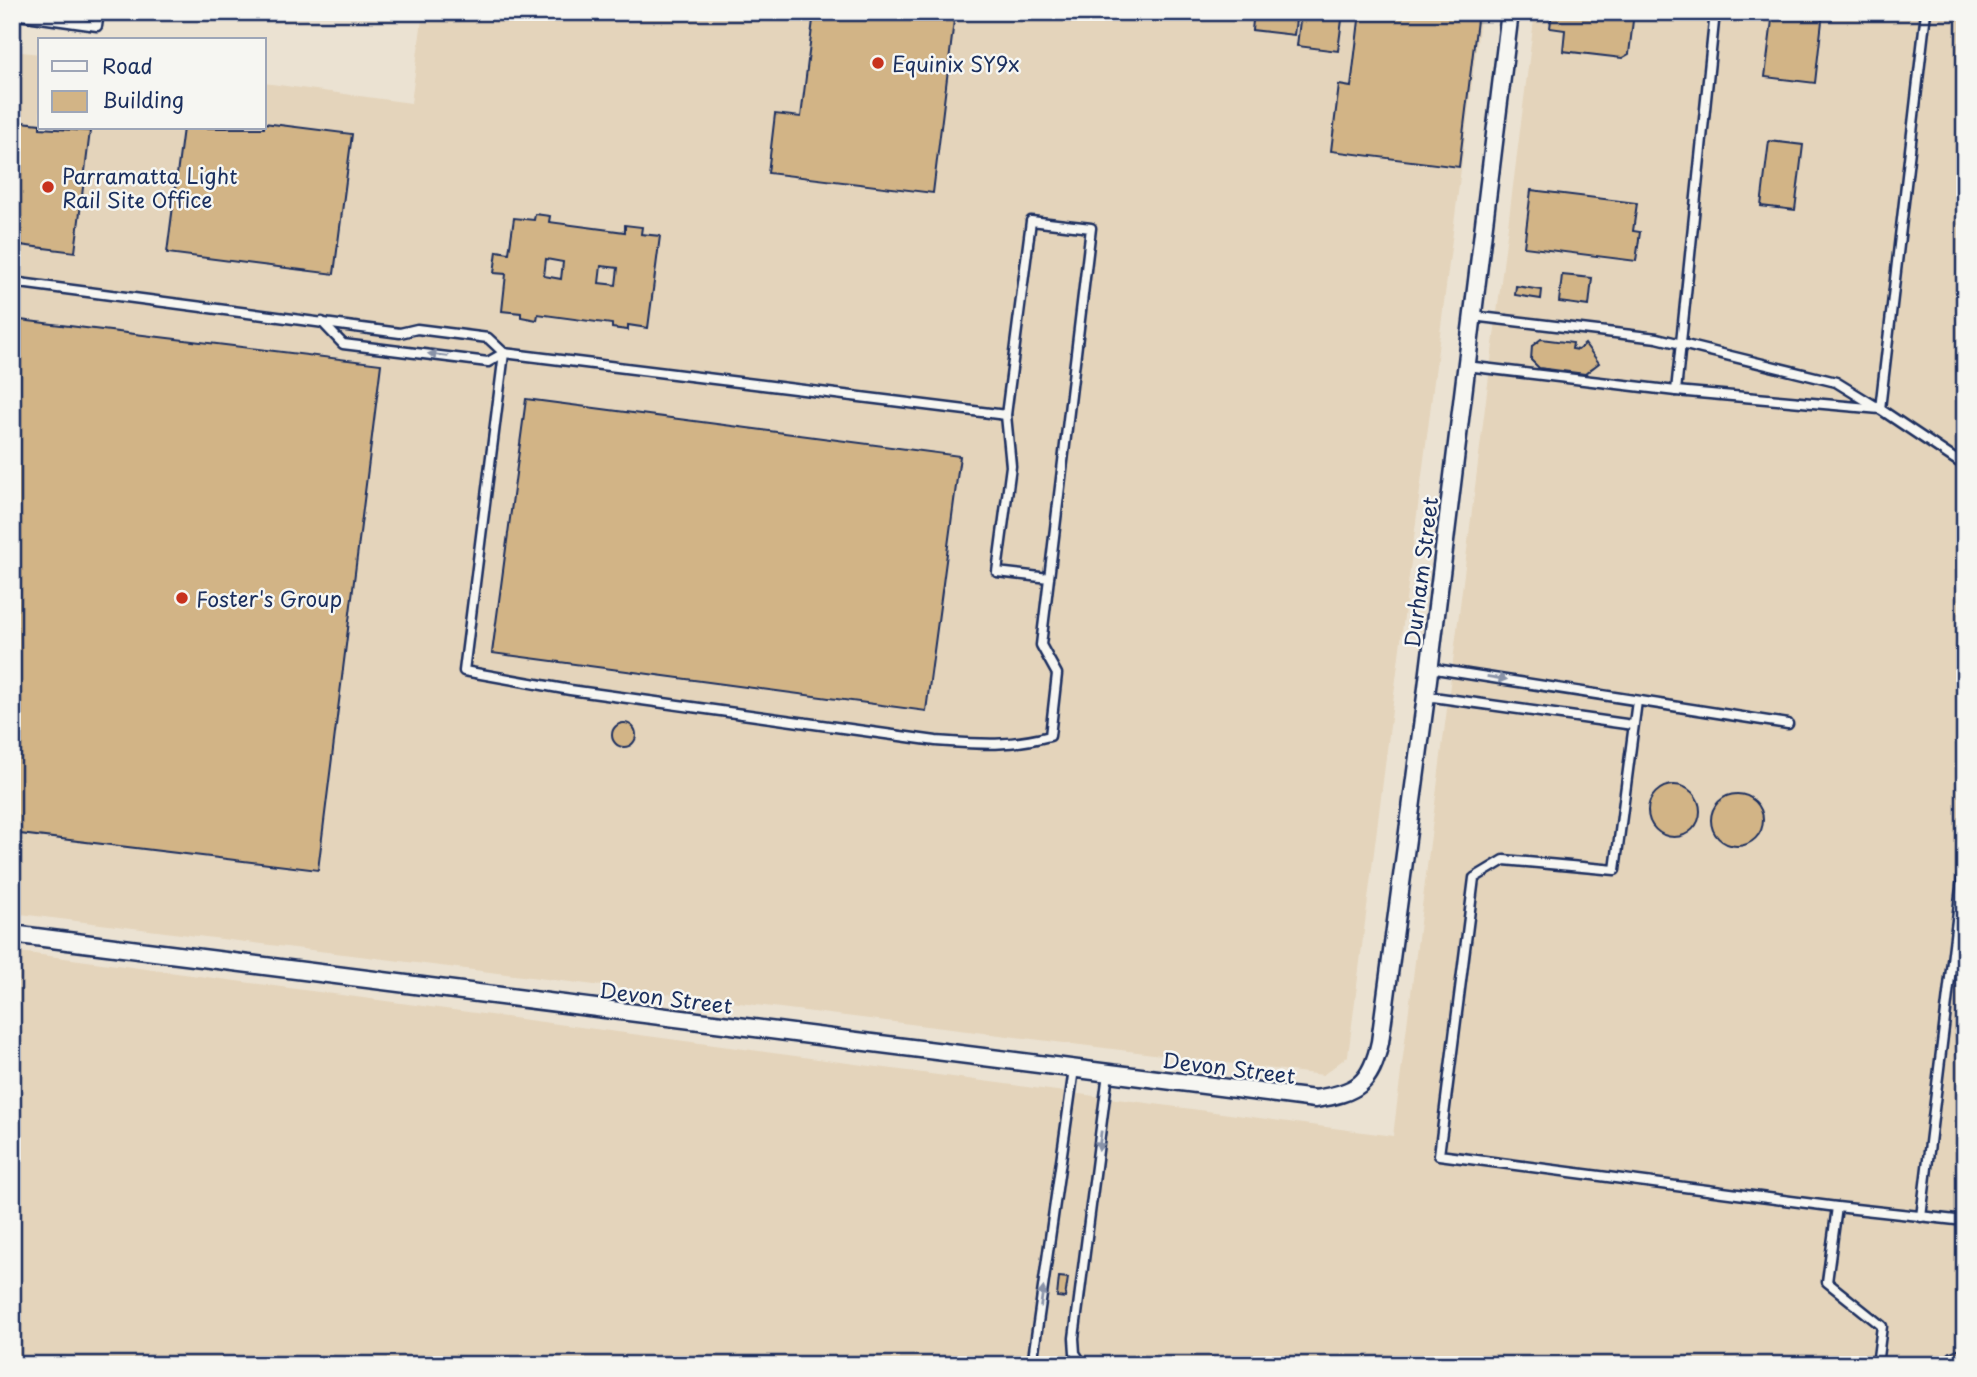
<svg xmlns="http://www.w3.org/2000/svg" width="1977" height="1377" viewBox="0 0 1977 1377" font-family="'Playpen Sans',sans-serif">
<rect width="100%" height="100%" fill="#ebe2d2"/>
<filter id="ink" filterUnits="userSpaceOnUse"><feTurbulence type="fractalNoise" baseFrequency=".0143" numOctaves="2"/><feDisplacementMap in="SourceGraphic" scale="14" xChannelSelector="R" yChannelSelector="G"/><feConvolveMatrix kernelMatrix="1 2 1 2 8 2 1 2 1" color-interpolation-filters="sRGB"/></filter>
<g filter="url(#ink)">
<!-- built -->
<g fill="#e4d4bb">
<path d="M423 12H1481L1348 1056 1323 1075 12 913V51L40 54V128H264V83L411 103Z"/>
<path d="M1535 12H1965V1365H12V951L1393 1136Z"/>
</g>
<!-- building -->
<g fill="#d2b486" stroke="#1b2f5e" stroke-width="2" fill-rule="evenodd">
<path d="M814 12H955L933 193 768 173 775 114 801 117Z"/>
<path d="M1254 12H1297L1294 35 1252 30Z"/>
<path d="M1301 12H1343L1338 51 1297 46Z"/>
<path d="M1360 12H1478L1459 167 1331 151 1339 85 1351 87Z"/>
<path d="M1552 12H1634L1629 54 1622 58 1563 51 1565 30 1550 28Z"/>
<path d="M1773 12H1823L1815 83 1765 77Z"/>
<path d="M12 121 40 124V128L90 131 75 252 12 244Z"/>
<path d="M264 123 352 134 334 274 167 253 183 128H264Z"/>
<path d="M1769 141 1803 145 1795 210 1761 206Z"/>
<path d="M1531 190 1637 203 1633 231 1640 232 1636 261 1524 247Z"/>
<path d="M535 214 550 216 549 222 625 232V225L642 227 641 234 660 236 648 328 628 325V330L612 328V324L538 314 537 320 521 317V313L502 311 506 274 494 273 497 251 509 253 514 218 534 220ZM546 259 563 262 561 279 544 276ZM601 266 618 268 616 285 599 283Z"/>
<path d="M1562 275 1592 278 1589 306 1559 302Z"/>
<path d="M1516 286 1542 290 1541 299 1515 295Z"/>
<path d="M12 319 381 364 318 870 12 833Z"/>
<path d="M1541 339 1573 343 1572 349 1578 350 1585 344 1599 363 1585 374 1539 368 1531 360 1532 346Z"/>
<path d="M526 399 960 456 926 711 492 653Z"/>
<circle cx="624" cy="735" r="12"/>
<circle cx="1674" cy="811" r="26"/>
<circle cx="1737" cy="820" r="26"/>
<path d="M1059 1277 1068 1278 1065 1298 1057 1297Z"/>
<path d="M1965 1346V1365H1936L1950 1352Z"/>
</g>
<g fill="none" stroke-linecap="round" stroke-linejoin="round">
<!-- lane casing -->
<g stroke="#1b2f5e" stroke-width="13">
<g id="lane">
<path d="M12 14 97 26 99 12"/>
<path d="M12 282 400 333 417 329 488 338 504 353"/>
<path d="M1472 316 1657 338 1836 382 1880 409 1926 12"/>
<path d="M322 322 343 344 488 362 504 353 1006 415"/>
<path d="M504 353 464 671 570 690 936 741C978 744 1008 747 1050 736L1057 674 1041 645 1091 228 1031 221 1006 415 1011 466 997 572 1049 578"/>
<path d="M1466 366 1676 391 1880 409 1965 466"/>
<path d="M1676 391 1715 12"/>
<path d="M1429 668 1788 724"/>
<path d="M1426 696 1633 725"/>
<path d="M1637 701 1615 870 1504 860 1474 878 1439 1155 1837 1207 1965 1221"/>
<path d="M1837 1207 1827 1282 1882 1326 1877 1365"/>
<path d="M1921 1217 1965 854"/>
<path d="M1032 1365 1074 1069"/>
<path d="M1083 1365 1075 1353 1074 1338 1108 1073"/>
</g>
</g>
<!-- street casing -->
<g stroke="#1b2f5e" stroke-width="21">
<path id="street" d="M12 934 1315 1099C1357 1093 1371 1084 1380 1042L1426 696 1510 12"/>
</g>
<!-- lane -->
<use href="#lane" stroke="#f6f6f2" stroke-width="8"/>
<!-- street -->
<use href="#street" stroke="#f6f6f2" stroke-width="16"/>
</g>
<!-- one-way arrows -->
<defs><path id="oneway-solid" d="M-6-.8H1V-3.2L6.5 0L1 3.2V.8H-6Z" transform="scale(1.75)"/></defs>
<g fill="#8892a8">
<use href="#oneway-solid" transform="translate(438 355) rotate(-173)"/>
<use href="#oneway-solid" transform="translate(1497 678) rotate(9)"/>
<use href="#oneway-solid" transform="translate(1100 1141) rotate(97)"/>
<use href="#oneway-solid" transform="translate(1042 1297) rotate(-82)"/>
</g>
</g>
<!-- markers -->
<g fill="#c8321e" stroke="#f6f6f2" stroke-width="2.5">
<circle cx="878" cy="63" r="7"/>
<circle cx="48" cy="187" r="7"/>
<circle cx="182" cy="598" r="7"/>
</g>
<g text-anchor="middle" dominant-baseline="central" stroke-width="5" stroke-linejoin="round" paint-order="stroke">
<!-- poi labels -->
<g font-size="21" fill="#1b2f5e" stroke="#f6f6f2" text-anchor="start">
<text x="892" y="63">Equinix SY9x</text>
<text x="62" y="175">Parramatta Light<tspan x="62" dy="24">Rail Site Office</tspan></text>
<text x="196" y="598">Foster's Group</text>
</g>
<!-- street labels -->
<g font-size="21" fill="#1b2f5e" stroke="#f6f6f2">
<text transform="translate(1420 572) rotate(-83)">Durham Street</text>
<text transform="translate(666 997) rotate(7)">Devon Street</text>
<text transform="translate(1229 1067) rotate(7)">Devon Street</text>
</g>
</g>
<!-- margin -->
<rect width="1977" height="1377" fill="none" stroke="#f6f6f2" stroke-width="42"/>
<rect x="21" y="21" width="1935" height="1335" fill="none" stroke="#1b2f5e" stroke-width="2.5" filter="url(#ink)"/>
<!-- legend -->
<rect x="38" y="38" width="228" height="91" fill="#f6f6f2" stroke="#9ea6b7" stroke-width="2"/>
<rect x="52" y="61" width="35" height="10" fill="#f6f6f2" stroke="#9ea6b7" stroke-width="2"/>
<text x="102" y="74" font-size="21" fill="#1b2f5e">Road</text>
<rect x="52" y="91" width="35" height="21" fill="#d2b486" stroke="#9ea6b7" stroke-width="2"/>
<text x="102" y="108" font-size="21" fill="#1b2f5e">Building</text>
</svg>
